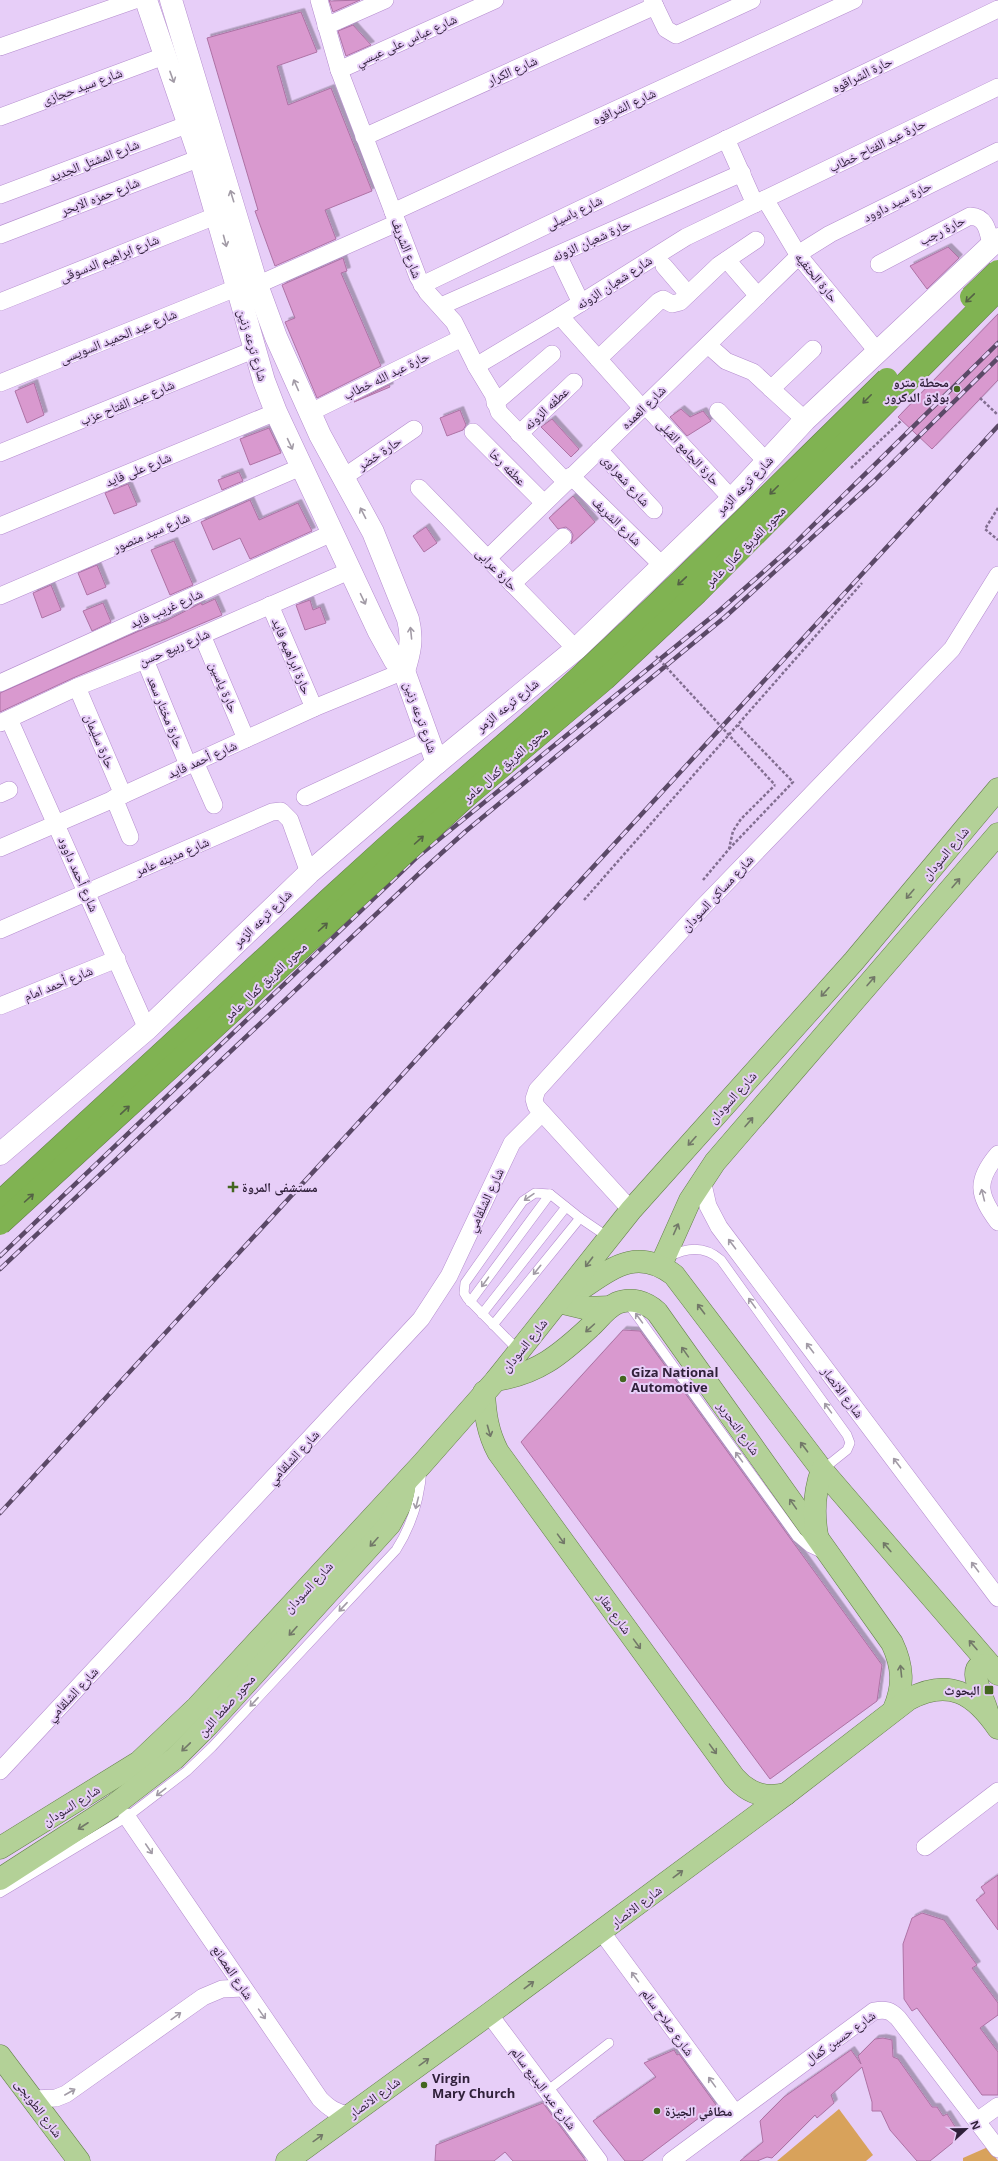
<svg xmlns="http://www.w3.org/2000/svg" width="998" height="2161" viewBox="0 0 998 2161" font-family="'Open Sans','Noto Naskh Arabic',sans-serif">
<defs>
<filter id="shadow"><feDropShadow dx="3.5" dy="-3.5" stdDeviation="0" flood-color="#0004"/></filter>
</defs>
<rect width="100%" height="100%" fill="#e7cef8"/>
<!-- green -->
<g fill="#d8a25b">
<path d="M839 2109 873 2155 866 2161H777Z"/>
<path d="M988 2147 998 2161H963V2158Z"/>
</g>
<!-- building -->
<g fill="#d999cf" stroke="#ae72a5" filter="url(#shadow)">
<path d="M329 0 331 1 360 0 333 12Z"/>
<path d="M301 12 317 52 277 66 288 105 331 88 372 191 325 210 336 239 275 266 255 211 258 210 207 38Z"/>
<path d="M353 25 371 45 346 56 338 31Z"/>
<path d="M948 247 959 258 927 289 910 266Z"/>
<path d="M343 258 347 271 341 273 381 366 317 398 285 322 295 318 282 285Z"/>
<path d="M998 314V380L932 449 898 417Z"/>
<path d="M34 383 44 415 27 423 15 391Z"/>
<path d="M389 385 390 387 354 402Z"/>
<path d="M681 409 690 417 703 411 711 421 687 436 670 417Z"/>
<path d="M460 410 466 425 463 430 447 436 440 418Z"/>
<path d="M552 419 579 449 571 457 541 427Z"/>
<path d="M269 428 281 453 250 465 240 439Z"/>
<path d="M239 472 243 481 222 490 218 480Z"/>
<path d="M128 484 137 505 114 514 105 493Z"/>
<path d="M573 496 595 522 571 544 573 535 571 531 566 527 558 529 549 518Z"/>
<path d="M250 500 259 520 298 503 312 531 250 559 240 538 213 550 201 522Z"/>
<path d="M426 527 437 543 424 552 413 536Z"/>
<path d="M174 541 193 585 170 595 151 550Z"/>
<path d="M97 565 106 587 87 595 78 573Z"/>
<path d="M51 585 61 610 42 618 33 593Z"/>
<path d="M215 599 222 615 73 678 0 712V693L139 631 166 621 201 603 202 605Z"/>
<path d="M310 600 313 610 320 607 326 623 305 630 296 605Z"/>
<path d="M103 603 111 622 92 631 83 611Z"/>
<path d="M623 1330 640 1331 882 1665 877 1701 770 1779 521 1442Z"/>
<path d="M998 1875V1930L976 1900 985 1893 981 1887Z"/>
<path d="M922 1913 944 1920 977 1965 972 1968 998 2003V2015L980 2028 998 2052V2095H982L917 2008 912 2011 904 1999 903 1944 912 1918Z"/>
<path d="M883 2038 892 2040 893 2057 898 2059 932 2107H937L943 2116 947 2114 961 2136 930 2161H917L890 2130 881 2111H872V2102L862 2067 831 2095 834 2103 817 2118 815 2115 772 2158 767 2157 757 2161H740L763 2142 760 2121 784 2097 851 2050 861 2064 858 2056 875 2039Z"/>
<path d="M674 2050 677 2055 679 2054 716 2105 642 2161H625L593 2121 656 2077 644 2063Z"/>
<path d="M543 2103 586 2161H513L505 2152 494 2161H435L436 2145Z"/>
</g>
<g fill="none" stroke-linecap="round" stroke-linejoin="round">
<!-- service casing -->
<g stroke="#b48cce" stroke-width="10">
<g id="service">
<path d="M669 1257C687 1247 705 1246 721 1260L847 1435 850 1443 847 1450 822 1470"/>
<path d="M470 1302 550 1194"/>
<path d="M627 1302 797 1537 810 1548 823 1554"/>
<path d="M482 1314 566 1207"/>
<path d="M493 1325 580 1218"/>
<path d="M519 1351 467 1298 464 1293 465 1283 523 1201 535 1193 550 1194 580 1218 608 1237"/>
<path d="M0 1893 127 1817 187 1771 212 1747 396 1550C412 1525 420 1499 422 1469"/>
<path d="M547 2091 609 2043"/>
</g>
</g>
<!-- minor casing -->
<g stroke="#b48cce" stroke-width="18">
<g id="minor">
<path d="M319 0 339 70 418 277 427 292 454 322 476 366 493 394 499 412 566 482"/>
<path d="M652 0 666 29 676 35 752 0"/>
<path d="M326 26 385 0"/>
<path d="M0 47 135 0"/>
<path d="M339 70 495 0"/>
<path d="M0 117 164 56"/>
<path d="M364 137 655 6"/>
<path d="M726 139 755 204"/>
<path d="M0 195 189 124"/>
<path d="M765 199 799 256 877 351"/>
<path d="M393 212 854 0"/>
<path d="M0 235 200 158"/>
<path d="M558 255 581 303"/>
<path d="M727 260 758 296"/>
<path d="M879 264 970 216C987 217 988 232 991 245"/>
<path d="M664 266 688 294"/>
<path d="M257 285 397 223"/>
<path d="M422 285 998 9"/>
<path d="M0 302 218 215"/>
<path d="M441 306 742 173"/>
<path d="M560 316 642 408"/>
<path d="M708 345 726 361 753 372 805 420"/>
<path d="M598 359 659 301 663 299 672 304 680 302 719 265 756 240"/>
<path d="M476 366 560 316 686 237 998 87"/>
<path d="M0 383 236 288"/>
<path d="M771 389 813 349"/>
<path d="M495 403 552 354"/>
<path d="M645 405 732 499"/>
<path d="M718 411 767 462"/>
<path d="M309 413 462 338"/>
<path d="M473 432 544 503"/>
<path d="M519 434 574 382"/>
<path d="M599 450 654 510"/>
<path d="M0 453 253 350"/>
<path d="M571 476 663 566"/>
<path d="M344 477 414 429"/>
<path d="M419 488 576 649"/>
<path d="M0 526 276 412"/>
<path d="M487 559 806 249 830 234 998 151"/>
<path d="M512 584 563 537"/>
<path d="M0 596 301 467"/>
<path d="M270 605 314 708"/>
<path d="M202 635 246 739"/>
<path d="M145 660 188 765"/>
<path d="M0 683 332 533"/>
<path d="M77 687 123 795"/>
<path d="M9 719 147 1029"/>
<path d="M0 723 77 687 145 660 349 571"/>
<path d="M195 762 214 805"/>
<path d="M0 794 9 790"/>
<path d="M305 797 430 739"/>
<path d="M114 798 130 837"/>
<path d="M0 848 123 795 314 708 404 671"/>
<path d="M0 930 272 812 281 811 290 820 309 873"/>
<path d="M0 1006 117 959"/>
<path d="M998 1154C975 1181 978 1195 998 1222"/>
<path d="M702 1180 708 1206 719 1227 998 1598"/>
<path d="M631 1210 536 1106 534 1099 537 1090 701 909 952 649 998 575"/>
<path d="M0 1771 421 1319 449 1276 512 1143 542 1113"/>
<path d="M127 1817 320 2099C329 2108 336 2113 349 2115"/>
<path d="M925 1847 998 1791"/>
<path d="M601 1931 735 2113"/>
<path d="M489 2014 599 2161"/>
<path d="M33 2099 56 2098 66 2094 203 1997 222 1989 243 1988"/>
<path d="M977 2121 998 2106"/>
<path d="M671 2161 874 2011C885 2009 890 2010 898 2018L998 2149"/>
</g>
</g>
<!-- tertiary casing -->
<g stroke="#b48cce" stroke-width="23">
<g id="tertiary">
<path d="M146 0 200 158 264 381 276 412 379 632 395 661 404 671 437 763"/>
<path d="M171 0 257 285 276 337 320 435 373 532 408 619C413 639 410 652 404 671"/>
</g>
</g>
<!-- secondary casing -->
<g stroke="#b48cce" stroke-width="23">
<path id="secondary" d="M0 1154 147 1029 309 873 437 763 576 649 732 499 805 420 998 239"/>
</g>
<!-- primary casing -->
<g stroke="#64804a" stroke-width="23">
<g id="primary">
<path d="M661 1265 690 1200 715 1162 998 834"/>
<path d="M566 1298C604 1277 631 1242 674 1275L822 1470 998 1674"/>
<path d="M559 1302 584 1308 610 1307"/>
<path d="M496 1380C537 1374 560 1355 590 1327 599 1319 606 1308 617 1303 631 1297 646 1302 657 1312L892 1643C903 1666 904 1686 894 1709"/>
<path d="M484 1392C485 1415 488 1433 498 1452L734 1777C748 1793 764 1799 786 1794"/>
<path d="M817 1535C813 1512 814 1492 822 1470"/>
<path d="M987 1711C984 1699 961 1657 992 1667"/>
<path d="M0 1848 139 1762 197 1707 422 1464 496 1380 631 1210 854 961 998 789"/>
<path d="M0 1879 113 1806 174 1759 209 1724 390 1524 400 1505 404 1489"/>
<path d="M0 2056 79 2161"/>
<path d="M287 2161 489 2014 786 1794 909 1699C949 1678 974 1693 998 1728"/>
</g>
</g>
<!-- path -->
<g stroke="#826e90" stroke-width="2.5" stroke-dasharray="3 2" stroke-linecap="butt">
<path d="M980 398 998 415"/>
<path d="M851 468 902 420"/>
<path d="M998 508 985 529 998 540"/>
<path d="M729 849 793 782 738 725"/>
<path d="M703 880 729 849 733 831 741 819 775 785"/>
<path d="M584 900 862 583"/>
</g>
<!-- service -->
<use href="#service" stroke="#fff" stroke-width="9"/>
<!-- minor -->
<use href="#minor" stroke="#fff" stroke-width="17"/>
<!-- tertiary -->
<use href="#tertiary" stroke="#fff" stroke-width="22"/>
<!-- secondary -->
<use href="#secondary" stroke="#fff" stroke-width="22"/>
<!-- primary -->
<use href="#primary" stroke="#b3d197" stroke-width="22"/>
<!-- rail casing -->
<g stroke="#5b4967" stroke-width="4.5">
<g id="rail">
<path d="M0 1256 416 858 719 611 788 550 998 343"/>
<path d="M0 1269 425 868 466 831 725 617 873 482 998 358"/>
<path d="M0 1513 998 426"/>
</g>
</g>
<!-- rail -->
<use href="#rail" stroke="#e7cef8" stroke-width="3" stroke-dasharray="9" stroke-linecap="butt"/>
<!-- motorway-bridge casing -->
<g stroke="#64804a" stroke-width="23" stroke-linecap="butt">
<g id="motorway-bridge">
<path d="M971 297 998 271"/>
<path d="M0 1202C129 1084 256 965 385 848 453 787 524 730 590 667 691 573 788 476 887 379"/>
<path d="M0 1224 467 796 605 679 697 593 998 290"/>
</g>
</g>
<!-- path-bridge -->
<path stroke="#826e90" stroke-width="2.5" stroke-dasharray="3 2" stroke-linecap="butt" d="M656 656 775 785"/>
<!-- motorway-bridge -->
<use href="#motorway-bridge" stroke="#80b352" stroke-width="22"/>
</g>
<!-- one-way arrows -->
<defs><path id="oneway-shaft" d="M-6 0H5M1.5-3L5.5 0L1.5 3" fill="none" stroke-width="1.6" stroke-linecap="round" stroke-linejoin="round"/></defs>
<g stroke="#a29ba6">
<use href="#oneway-shaft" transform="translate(172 77) rotate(70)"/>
<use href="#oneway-shaft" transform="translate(232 196) rotate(-107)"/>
<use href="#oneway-shaft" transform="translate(225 241) rotate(75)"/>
<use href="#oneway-shaft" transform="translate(296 385) rotate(-114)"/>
<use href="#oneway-shaft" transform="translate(290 444) rotate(65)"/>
<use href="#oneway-shaft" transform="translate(363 513) rotate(-117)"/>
<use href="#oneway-shaft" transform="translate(363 599) rotate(64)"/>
<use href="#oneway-shaft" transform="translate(411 633) rotate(-96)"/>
<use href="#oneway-shaft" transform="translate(983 1195) rotate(-104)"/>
<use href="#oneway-shaft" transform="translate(529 1197) rotate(145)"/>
<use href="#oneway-shaft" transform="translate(732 1244) rotate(-127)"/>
<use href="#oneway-shaft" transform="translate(537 1270) rotate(129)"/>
<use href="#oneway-shaft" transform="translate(485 1282) rotate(126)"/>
<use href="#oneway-shaft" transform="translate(752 1303) rotate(-126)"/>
<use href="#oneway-shaft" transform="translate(639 1318) rotate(-126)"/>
<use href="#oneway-shaft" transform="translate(810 1348) rotate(-127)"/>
<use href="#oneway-shaft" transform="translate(828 1408) rotate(-126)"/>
<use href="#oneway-shaft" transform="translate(739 1457) rotate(-126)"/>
<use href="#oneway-shaft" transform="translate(897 1463) rotate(-127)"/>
<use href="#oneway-shaft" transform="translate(417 1503) rotate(104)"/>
<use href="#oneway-shaft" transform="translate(975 1567) rotate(-127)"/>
<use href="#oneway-shaft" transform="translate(343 1607) rotate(133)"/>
<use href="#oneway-shaft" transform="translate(254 1702) rotate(133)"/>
<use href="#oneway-shaft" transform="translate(161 1792) rotate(142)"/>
<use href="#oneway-shaft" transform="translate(149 1849) rotate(56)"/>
<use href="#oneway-shaft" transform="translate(635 1977) rotate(-126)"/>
<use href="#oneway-shaft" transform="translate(262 2014) rotate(55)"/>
<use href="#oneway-shaft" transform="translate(176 2016) rotate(-36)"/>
<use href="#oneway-shaft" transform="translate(712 2082) rotate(-126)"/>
<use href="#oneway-shaft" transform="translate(70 2092) rotate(-30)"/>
</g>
<g stroke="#546245">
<use href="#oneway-shaft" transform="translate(970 298) rotate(136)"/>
<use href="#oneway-shaft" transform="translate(867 399) rotate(135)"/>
<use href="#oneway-shaft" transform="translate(774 490) rotate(135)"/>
<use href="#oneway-shaft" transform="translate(682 581) rotate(137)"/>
<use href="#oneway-shaft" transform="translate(419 840) rotate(-42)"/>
<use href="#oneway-shaft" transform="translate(323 927) rotate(-42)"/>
<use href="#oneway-shaft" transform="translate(125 1110) rotate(-43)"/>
<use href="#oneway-shaft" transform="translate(29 1198) rotate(-42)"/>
</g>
<g stroke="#727868">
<use href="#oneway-shaft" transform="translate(956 883) rotate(-49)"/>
<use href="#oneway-shaft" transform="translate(910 894) rotate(130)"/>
<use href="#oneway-shaft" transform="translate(871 981) rotate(-49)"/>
<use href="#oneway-shaft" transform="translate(825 992) rotate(132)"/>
<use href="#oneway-shaft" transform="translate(749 1122) rotate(-49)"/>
<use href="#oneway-shaft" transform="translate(692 1141) rotate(132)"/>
<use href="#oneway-shaft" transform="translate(676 1229) rotate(-66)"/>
<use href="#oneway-shaft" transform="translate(589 1262) rotate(127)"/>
<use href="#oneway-shaft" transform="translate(701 1309) rotate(-127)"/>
<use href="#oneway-shaft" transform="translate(590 1328) rotate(138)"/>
<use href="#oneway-shaft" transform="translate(685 1352) rotate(-125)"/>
<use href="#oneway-shaft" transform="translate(489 1431) rotate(74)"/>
<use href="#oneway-shaft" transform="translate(804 1447) rotate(-127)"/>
<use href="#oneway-shaft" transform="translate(793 1504) rotate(-125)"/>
<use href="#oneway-shaft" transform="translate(561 1539) rotate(54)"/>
<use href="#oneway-shaft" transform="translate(374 1542) rotate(132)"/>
<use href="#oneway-shaft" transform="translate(887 1547) rotate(-130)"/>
<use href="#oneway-shaft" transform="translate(293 1631) rotate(132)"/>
<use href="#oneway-shaft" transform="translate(637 1644) rotate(54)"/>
<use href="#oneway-shaft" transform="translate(973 1645) rotate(-131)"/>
<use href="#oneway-shaft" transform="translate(901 1671) rotate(-96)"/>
<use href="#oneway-shaft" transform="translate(186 1747) rotate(136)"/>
<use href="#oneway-shaft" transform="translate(713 1749) rotate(54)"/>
<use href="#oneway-shaft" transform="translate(83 1826) rotate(147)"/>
<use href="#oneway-shaft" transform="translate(678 1874) rotate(-37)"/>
<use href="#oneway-shaft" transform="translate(529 1985) rotate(-37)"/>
<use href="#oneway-shaft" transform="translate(424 2062) rotate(-36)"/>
<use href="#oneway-shaft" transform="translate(318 2138) rotate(-36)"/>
</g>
<!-- markers -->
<g fill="#43661f" stroke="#e7cef8" stroke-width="1.5">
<circle cx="957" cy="389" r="4"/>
<path d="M231 1181h4v4h4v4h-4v4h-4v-4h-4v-4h4z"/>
<circle cx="623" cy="1379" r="4"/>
<rect x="984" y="1685" width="10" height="10" rx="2"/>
<circle cx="424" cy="2085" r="4"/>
<circle cx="657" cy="2111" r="4"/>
</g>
<g text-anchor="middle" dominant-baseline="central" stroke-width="4" stroke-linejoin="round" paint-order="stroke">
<!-- street labels -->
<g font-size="13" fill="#30203a" stroke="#e7cef8">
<text transform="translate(406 40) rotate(-24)">شارع عباس على عيسي</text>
<text transform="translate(512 70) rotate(-24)">شارع الكرار</text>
<text transform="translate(862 74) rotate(-26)">حارة الشراقوه</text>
<text transform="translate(82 86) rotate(-20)">شارع سيد حجازى</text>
<text transform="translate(624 106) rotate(-25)">شارع الشراقوه</text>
<text transform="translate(877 145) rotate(-26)">حارة عبد الفتاح خطاب</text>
<text transform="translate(94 160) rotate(-21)">شارع المشتل الجديد</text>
<text transform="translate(100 196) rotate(-21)">شارع حمزه الابحر</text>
<text transform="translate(897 201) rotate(-27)">حارة سيد داوود</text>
<text transform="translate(574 212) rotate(-26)">شارع باسيلى</text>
<text transform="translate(942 230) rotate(-27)">حارة رجب</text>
<text transform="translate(591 240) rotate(-24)">حارة شعبان الزونه</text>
<text transform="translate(407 248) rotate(69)">شارع الشريف</text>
<text transform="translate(109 258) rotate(-22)">شارع ابراهيم الدسوقى</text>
<text transform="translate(817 277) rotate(51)">حارة الحنفيه</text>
<text transform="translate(614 282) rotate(-33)">شارع شعبان الزونه</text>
<text transform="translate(118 336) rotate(-22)">شارع عبد الحميد السويسى</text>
<text transform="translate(253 345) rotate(73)">شارع ترعه زنين</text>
<text transform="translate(386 375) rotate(-26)">حارة عبد الله خطاب</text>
<text transform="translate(127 402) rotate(-22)">شارع عبد الفتاح عزب</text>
<text transform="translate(643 407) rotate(-44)">شارع العمده</text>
<text transform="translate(546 408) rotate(-43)">عطفه الزونه</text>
<text transform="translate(689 452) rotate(47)">حارة الجامع القبلى</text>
<text transform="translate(379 453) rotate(-34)">حارة خضر</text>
<text transform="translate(508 467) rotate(45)">عطفه رخا</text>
<text transform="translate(138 469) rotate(-22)">شارع على فايد</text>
<text transform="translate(626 480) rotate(48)">شارع شعراوى</text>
<text transform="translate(744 485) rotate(-46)">شارع ترعه الزمر</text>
<text transform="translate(617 521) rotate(44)">شارع الشريف</text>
<text transform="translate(151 532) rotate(-23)">شارع سيد منصور</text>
<text transform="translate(745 546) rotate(-45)">محور الفريق كمال عامر</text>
<text transform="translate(497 569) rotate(46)">حارة عرابى</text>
<text transform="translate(166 608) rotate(-24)">شارع غريب فايد</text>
<text transform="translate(174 647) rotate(-23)">شارع ربيع حسن</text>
<text transform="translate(292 656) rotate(67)">حارة ابراهيم فايد</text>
<text transform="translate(224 687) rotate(67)">حارة ياسين</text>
<text transform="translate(507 705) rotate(-39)">شارع ترعه الزمر</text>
<text transform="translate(166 712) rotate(68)">حارة مختار سعد</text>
<text transform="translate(421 717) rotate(70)">شارع ترعه زنين</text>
<text transform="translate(100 741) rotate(67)">حارة سليمان</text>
<text transform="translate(202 759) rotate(-24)">شارع أحمد فايد</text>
<text transform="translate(505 764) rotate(-41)">محور الفريق كمال عامر</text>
<text transform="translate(945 853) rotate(-50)">شارع السودان</text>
<text transform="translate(172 856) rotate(-23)">شارع مدينه عامر</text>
<text transform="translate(79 874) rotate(66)">شارع أحمد داوود</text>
<text transform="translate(717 893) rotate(-47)">شارع مساكن السودان</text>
<text transform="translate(262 918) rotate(-44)">شارع ترعه الزمر</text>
<text transform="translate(265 981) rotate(-43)">محور الفريق كمال عامر</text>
<text transform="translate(58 983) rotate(-22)">شارع أحمد امام</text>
<text transform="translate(732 1097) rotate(-48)">شارع السودان</text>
<text transform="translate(485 1200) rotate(-65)">شارع الشلقامي</text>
<text transform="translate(524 1345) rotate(-51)">شارع السودان</text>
<text transform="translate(843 1392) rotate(53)">شارع الانصار</text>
<text transform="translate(739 1428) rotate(54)">شارع التحرير</text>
<text transform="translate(293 1457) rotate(-47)">شارع الشلقامي</text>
<text transform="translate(308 1587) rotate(-47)">شارع السودان</text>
<text transform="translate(615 1613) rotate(54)">شارع مقار</text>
<text transform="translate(72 1694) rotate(-47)">شارع الشلقامي</text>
<text transform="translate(226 1705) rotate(-48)">محور صفط اللبن</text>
<text transform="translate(71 1805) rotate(-32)">شارع السودان</text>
<text transform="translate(636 1906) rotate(-37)">شارع الانصار</text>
<text transform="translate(233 1972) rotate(56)">شارع المصانع</text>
<text transform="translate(668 2022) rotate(54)">شارع صلاح سالم</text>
<text transform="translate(840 2037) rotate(-35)">شارع حسين كمال</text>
<text transform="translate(544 2088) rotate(53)">شارع عبد البديع سالم</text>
<text transform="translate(374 2097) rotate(-36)">شارع الانصار</text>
<text transform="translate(39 2108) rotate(53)">شارع الطوبجى</text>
</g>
<!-- poi labels -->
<g font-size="13" font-weight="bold" fill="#30203a" stroke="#e7cef8" text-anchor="start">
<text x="949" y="382" text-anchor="end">محطة مترو<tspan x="949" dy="15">بولاق الدكرور</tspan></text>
<text x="242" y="1187">مستشفى المروة</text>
<text x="631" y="1372">Giza National<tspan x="631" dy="15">Automotive</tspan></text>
<text x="980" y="1690" text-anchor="end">البحوث</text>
<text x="432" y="2078">Virgin<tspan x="432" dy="15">Mary Church</tspan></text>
<text x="665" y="2111">مطافي الجيزة</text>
</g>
</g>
<!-- north arrow -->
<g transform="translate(966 2129) rotate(68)" stroke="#e7cef8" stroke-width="3" paint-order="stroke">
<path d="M0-3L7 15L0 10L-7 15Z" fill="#30203a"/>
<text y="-6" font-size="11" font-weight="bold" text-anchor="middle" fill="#30203a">N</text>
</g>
</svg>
